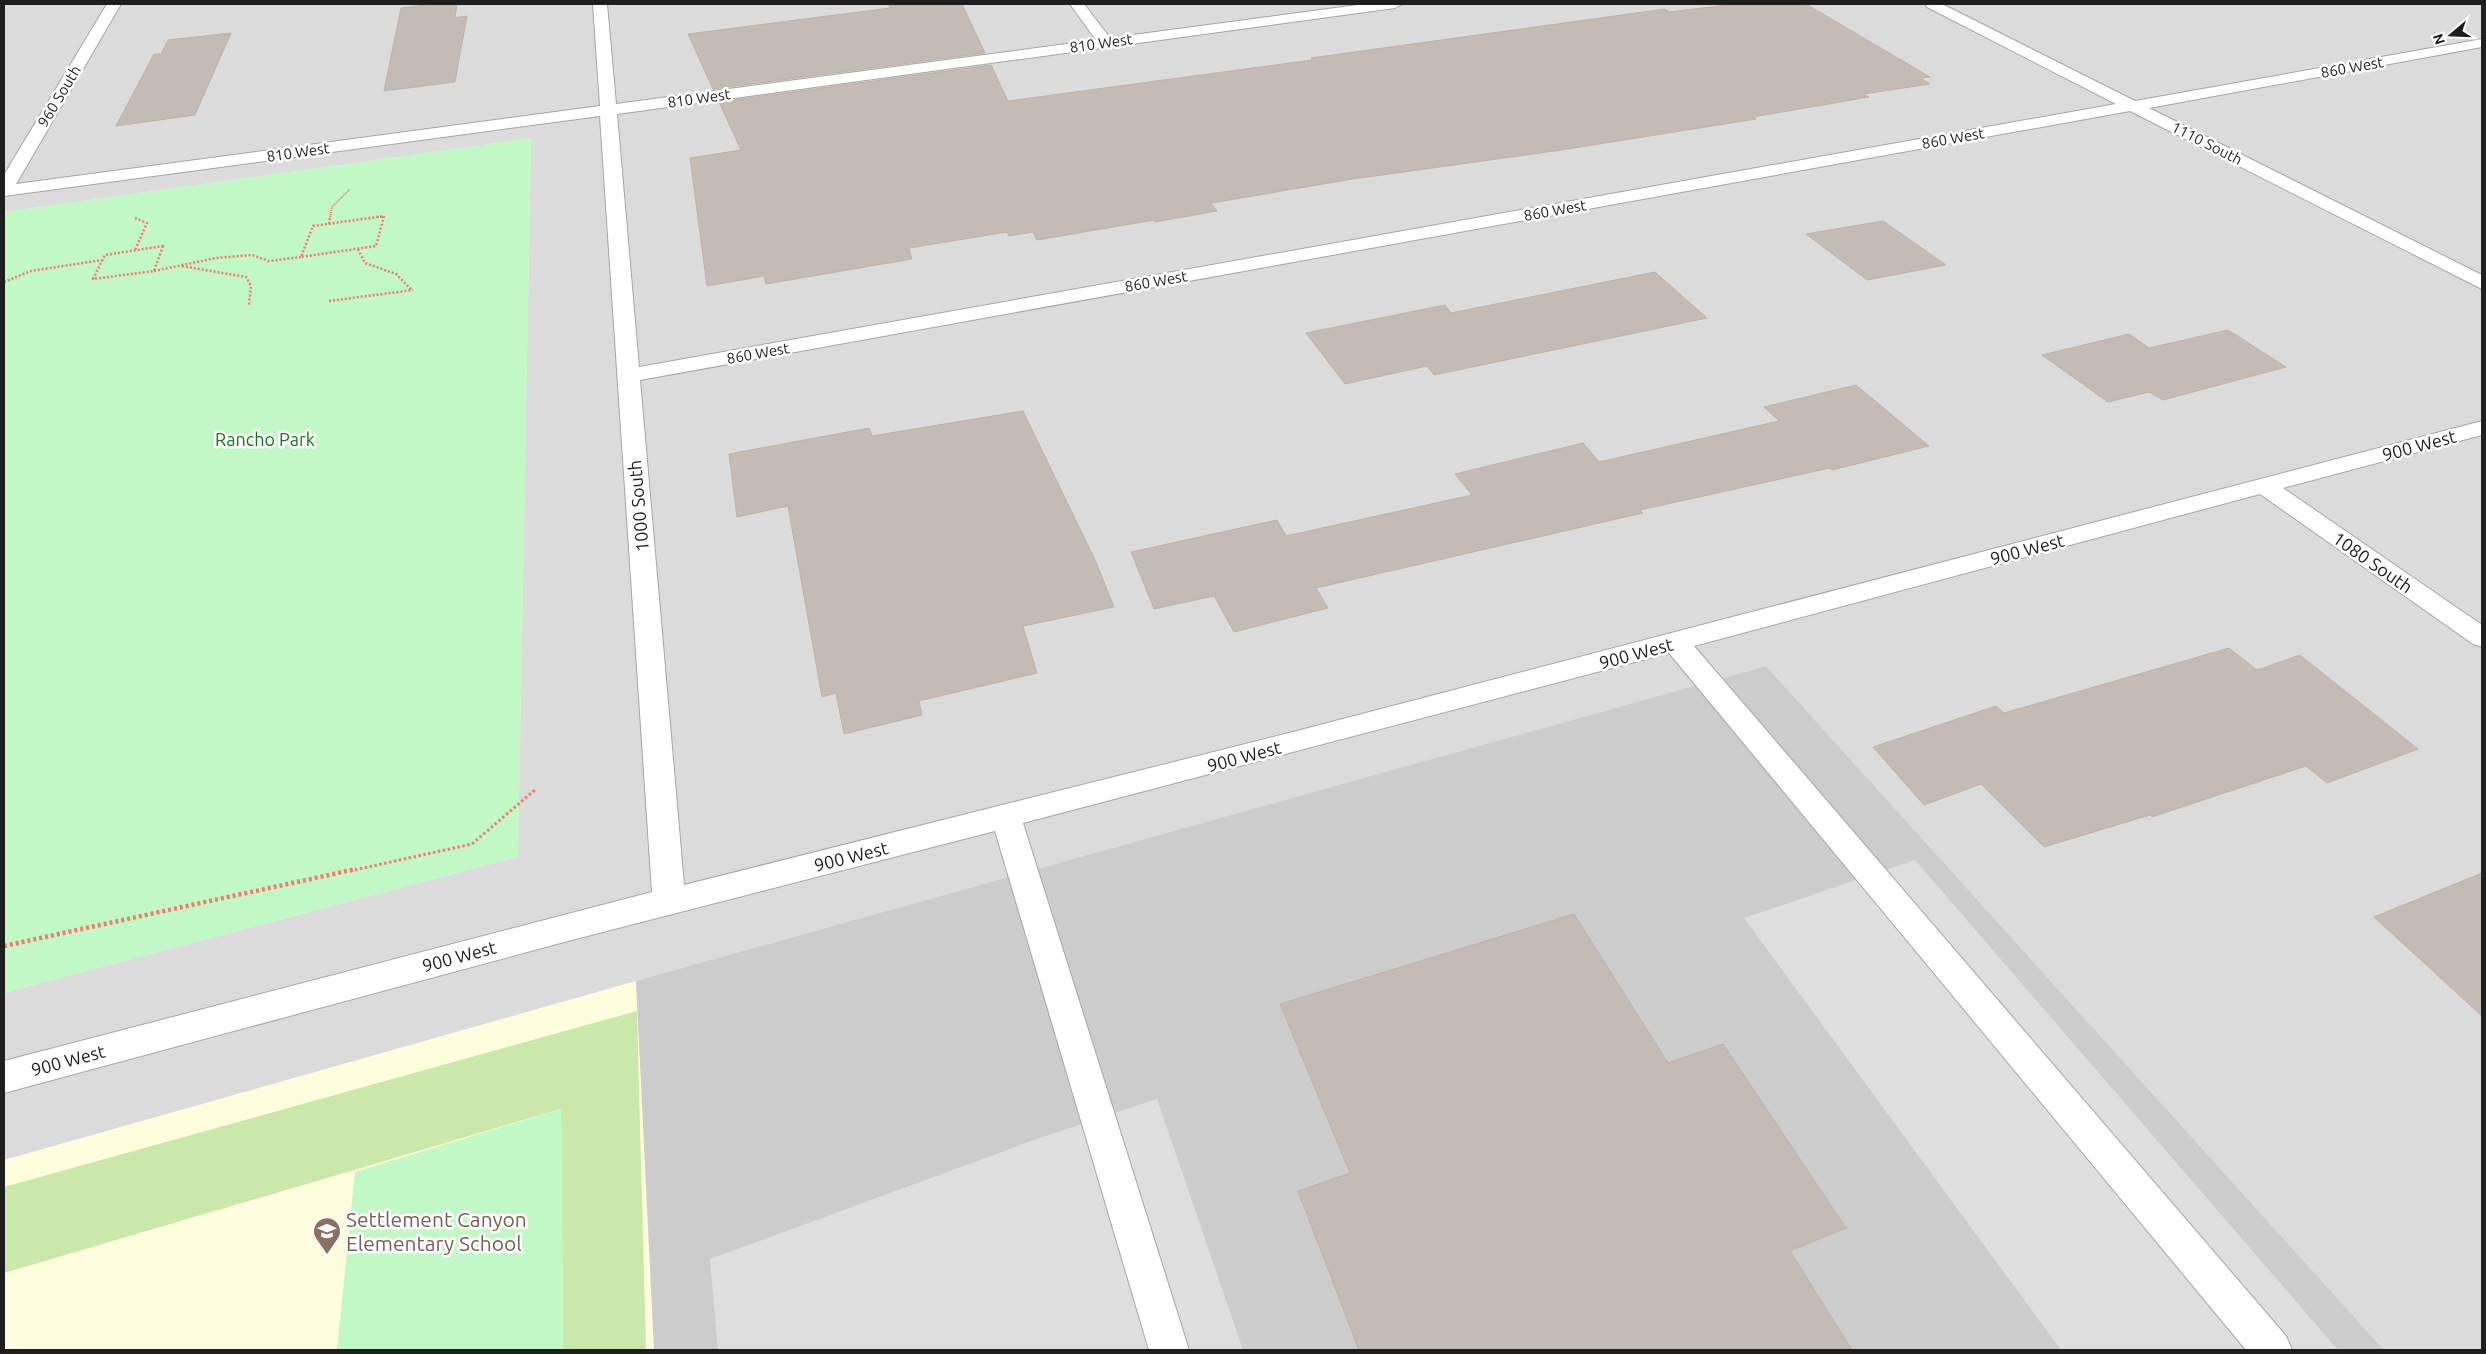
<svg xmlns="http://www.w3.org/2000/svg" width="2486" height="1354" viewBox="0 0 2486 1354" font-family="Ubuntu,sans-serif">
<rect width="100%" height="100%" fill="#efebe5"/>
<!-- residential -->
<path fill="#dcdbdb" d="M4 4H2482V1350H2384L1766 666 4 1160V993L518 857 531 138 4 212Z"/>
<!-- education -->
<path fill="#fefdde" d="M636 981 654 1350H4V1160Z"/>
<!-- religious -->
<path fill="#ccc" d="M1766 666 2384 1350H654L636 981Z"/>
<!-- grass -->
<path fill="#cbe8ab" d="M637 1011 646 1350H563L561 1109 4 1273V1187Z"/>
<!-- park -->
<g fill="#c2f8c5">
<path d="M531 138 518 857 4 993V212Z"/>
<path d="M561 1109 563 1350H337L355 1172Z"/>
</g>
<!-- parking -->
<g fill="#dedede">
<path d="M1915 860 2338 1350H2061L1744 918Z"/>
<path d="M1157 1099 1243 1350H718L710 1259 1034 1140Z"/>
</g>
<!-- building -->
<g fill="#c4bbb4" stroke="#c0b2a7">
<path d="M433 4H457L455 18 467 16 455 82 384 91 401 8Z"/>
<path d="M888 4H962L985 53 713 89 688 34 890 8Z"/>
<path d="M1736 4H1806L1930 77 1921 78 1930 84 1863 94 1869 97 1753 117 1756 119 1555 151 1353 179 1211 203 1217 211 1155 222 1154 220 1037 240 1033 232 1009 236 1007 232 909 248 912 259 766 284 764 276 707 286 690 158 741 150 719 102 991 65 1008 101 1312 60 1311 58 1665 9 1669 12Z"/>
<path d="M231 33 195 115 116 126 154 54H161L168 40Z"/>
<path d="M1883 221 1946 265 1867 280 1806 234Z"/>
<path d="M1655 272 1707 318 1434 375 1427 366 1345 384 1306 333 1445 305 1451 313Z"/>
<path d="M2228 330 2286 367 2163 400 2149 392 2108 402 2042 355 2129 334 2149 348Z"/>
<path d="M1856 385 1929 446 1832 470 1830 468 1640 510 1643 513 1316 588 1328 608 1234 632 1214 596 1154 609 1131 552 1277 520 1286 536 1472 495 1455 474 1583 443 1599 462 1779 421 1764 407Z"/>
<path d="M1023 411 1096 562 1114 607 1023 626 1037 673 919 701 922 715 844 734 836 693 822 697 788 506 737 517 729 454 869 428 872 436Z"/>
<path d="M2229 648 2257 670 2300 655 2418 749 2327 783 2306 766 2152 817 2150 815 2044 847 1981 784 1924 805 1873 747 1996 706 2004 713Z"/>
<path d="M2482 873V1016L2374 917Z"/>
<path d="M1574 914 1668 1063 1723 1044 1846 1228 1790 1251 1852 1350H1359L1298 1191 1350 1173 1280 1004Z"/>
</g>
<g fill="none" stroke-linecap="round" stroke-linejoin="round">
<!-- minor casing -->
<g stroke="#a5a5a5" stroke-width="2">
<path id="minor" d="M107 4H121L16 184 600 106 593 4H607L616 104 1096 40 1070 4H1084L1110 38 1365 4H1402L1395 8 617 114 639 367 2116 104 1927 7 1925 4H1942L2135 101 2482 39V47L2149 108 2482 275V289L2130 111 640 380 684 885 1293 732 2482 421V435L2283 488 2482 625V647L2473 644 2260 494 1694 646 2286 1336 2292 1350H2246L1669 653 1023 823 1189 1350H1149L995 831 568 941 4 1093V1061L652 892 600 116 4 196V175Z"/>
</g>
<!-- path-far3 -->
<g stroke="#f7786e" stroke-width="2" stroke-dasharray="1 1" stroke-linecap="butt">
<path d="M330 217 332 207 350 189"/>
<path d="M376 217H384"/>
</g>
<!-- path-far2 -->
<g stroke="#f7786e" stroke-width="2.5" stroke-dasharray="2 2" stroke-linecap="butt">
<path d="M384 216 376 246 301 257 313 226Z"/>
<path d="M135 218 147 223 135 250"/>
<path d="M329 224 330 216"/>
<path d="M163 246 154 271 93 279 105 255Z"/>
<path d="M358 249 365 263 396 274 412 290"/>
<path d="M182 266 246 277 251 286 249 305"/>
<path d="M154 271 216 258 252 255 269 261 301 257"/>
<path d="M4 282 31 271 102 260"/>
<path d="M329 301 413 290"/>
</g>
<!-- path-far1 -->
<path stroke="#f7786e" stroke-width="3" stroke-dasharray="2.5 2.5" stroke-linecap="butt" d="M350 871 472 844 536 789"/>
<!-- path -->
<path stroke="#f7786e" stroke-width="4.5" stroke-dasharray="3 3" stroke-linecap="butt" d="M4 946 356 869"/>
<!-- minor -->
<use href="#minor" fill="#fff" fill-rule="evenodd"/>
</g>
<!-- icons -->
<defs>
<g id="school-pin" transform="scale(1.4375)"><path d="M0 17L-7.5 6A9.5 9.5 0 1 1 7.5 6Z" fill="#8d6e63" stroke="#fff"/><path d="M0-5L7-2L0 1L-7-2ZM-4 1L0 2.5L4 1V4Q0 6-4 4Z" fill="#fff"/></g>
</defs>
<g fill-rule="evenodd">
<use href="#school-pin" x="327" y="1231"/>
</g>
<g text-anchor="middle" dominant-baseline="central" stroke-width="5" stroke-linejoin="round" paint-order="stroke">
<!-- far-street labels -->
<g font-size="15" fill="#1e1e1e" stroke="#fff">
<text transform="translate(1101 43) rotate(-8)">810 West</text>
<text transform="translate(2352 67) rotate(-10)">860 West</text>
<text transform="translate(59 96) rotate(-59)">960 South</text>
<text transform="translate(699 98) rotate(-8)">810 West</text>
<text transform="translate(1953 138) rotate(-10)">860 West</text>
<text transform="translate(2207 143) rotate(27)">1110 South</text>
<text transform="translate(298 152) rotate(-8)">810 West</text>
<text transform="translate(1555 210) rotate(-10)">860 West</text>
<text transform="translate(1156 281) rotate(-10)">860 West</text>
<text transform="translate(758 353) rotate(-10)">860 West</text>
</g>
<!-- park labels -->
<g font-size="18" fill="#0e7b13" stroke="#fff">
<text x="265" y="439">Rancho Park</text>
</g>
<!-- street labels -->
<g font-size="18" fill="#1e1e1e" stroke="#fff">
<text transform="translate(2419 445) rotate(-15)">900 West</text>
<text transform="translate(638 506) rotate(-95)">1000 South</text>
<text transform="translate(2027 549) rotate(-15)">900 West</text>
<text transform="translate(2373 562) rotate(35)">1080 South</text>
<text transform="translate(1636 653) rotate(-15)">900 West</text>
<text transform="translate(1244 756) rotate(-15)">900 West</text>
<text transform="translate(851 856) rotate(-14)">900 West</text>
<text transform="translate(459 956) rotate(-15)">900 West</text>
<text transform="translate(68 1060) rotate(-15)">900 West</text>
</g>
<!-- near-education labels -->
<g font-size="21" fill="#785e54" stroke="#fff" text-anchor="start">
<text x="346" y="1219">Settlement Canyon<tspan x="346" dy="24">Elementary School</tspan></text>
</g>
</g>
<!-- border -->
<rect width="2486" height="1354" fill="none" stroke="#1e1e1e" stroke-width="10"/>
<!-- north arrow -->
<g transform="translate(2451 35) rotate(251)" stroke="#ffffff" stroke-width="4" paint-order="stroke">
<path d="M0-4L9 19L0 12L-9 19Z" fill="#1e1e1e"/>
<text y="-8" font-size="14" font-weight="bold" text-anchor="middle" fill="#1e1e1e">N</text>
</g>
</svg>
